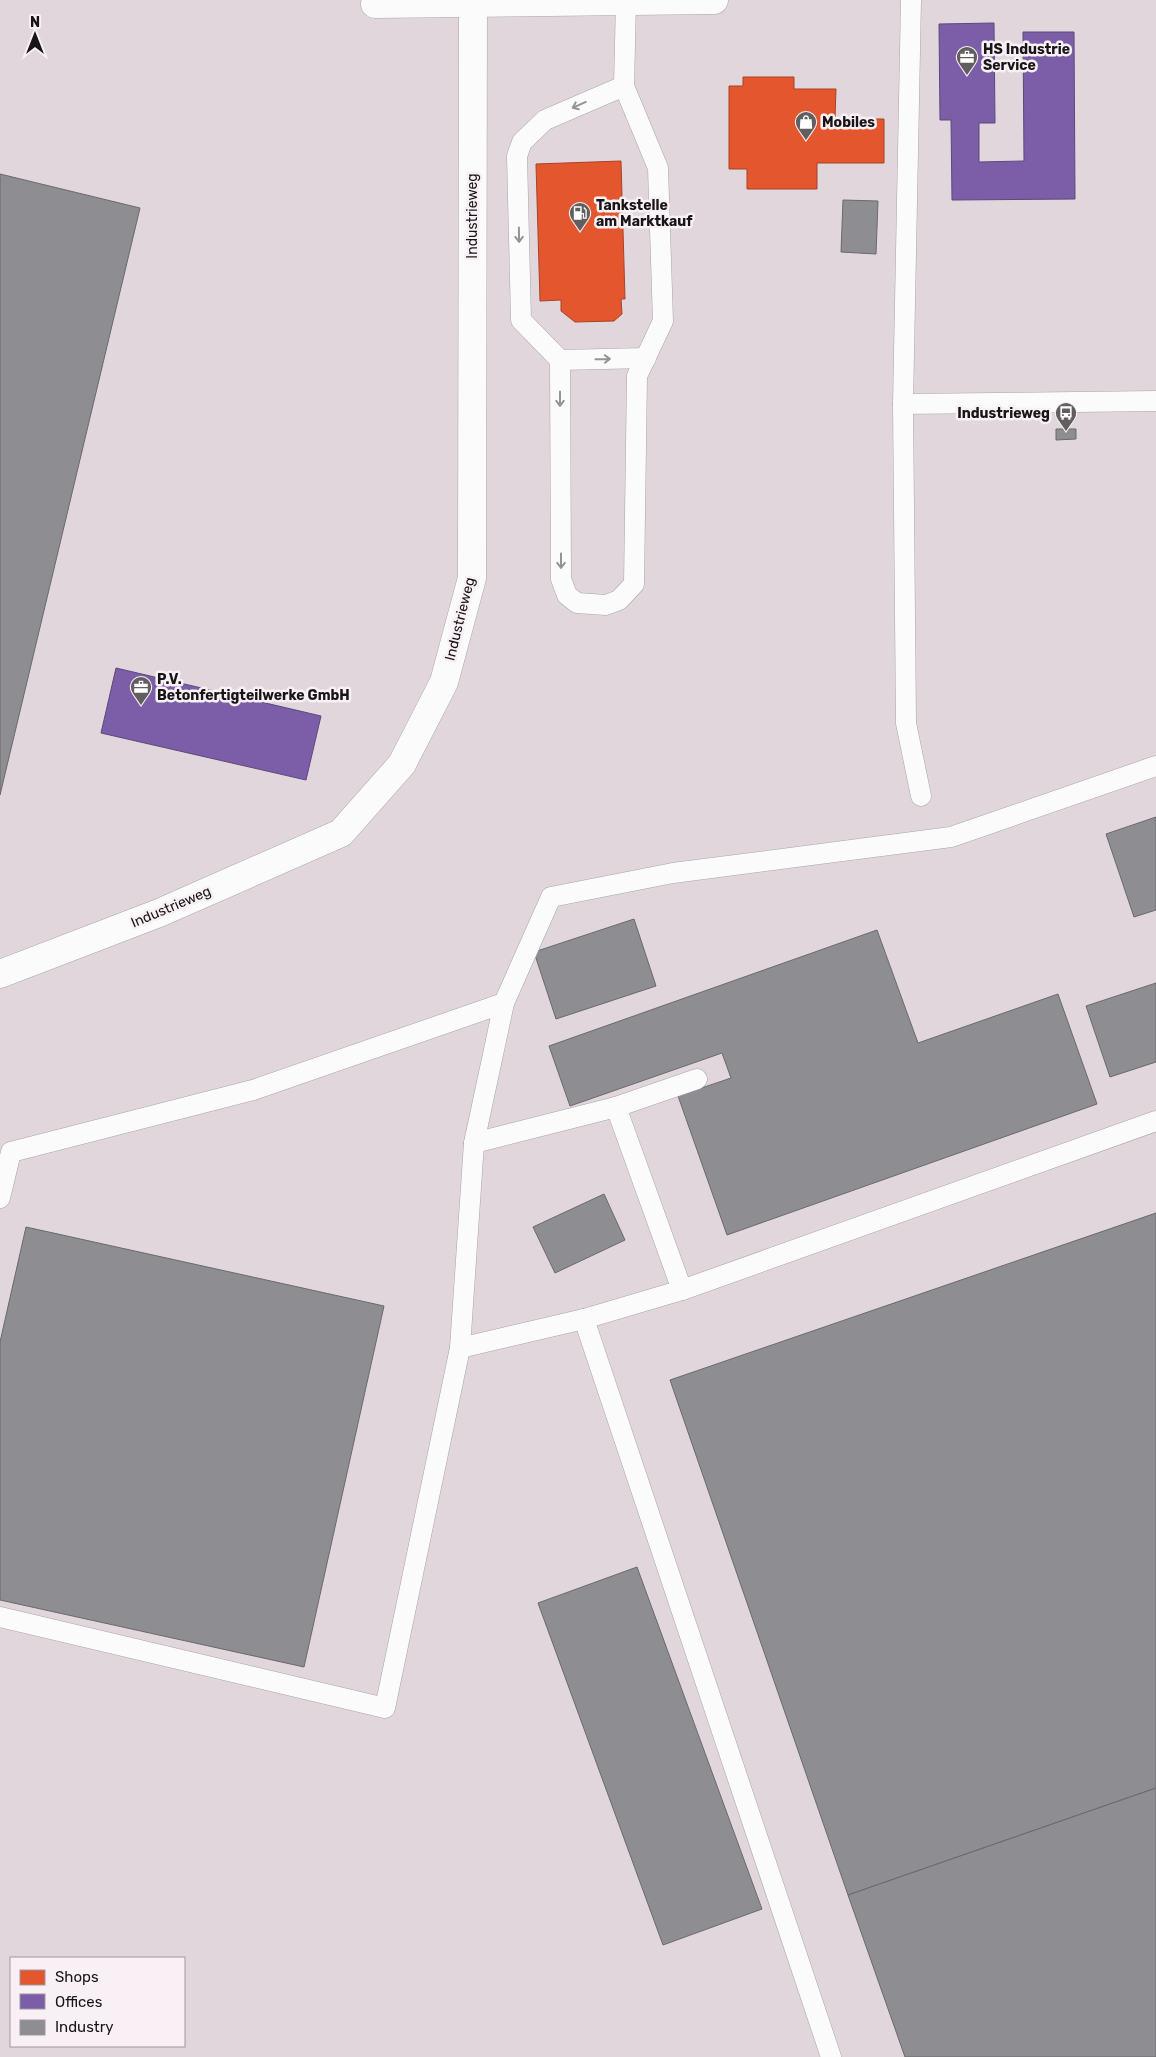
<svg xmlns="http://www.w3.org/2000/svg" width="1156" height="2057" viewBox="0 0 1156 2057" font-family="Rubik,sans-serif">
<rect width="100%" height="100%" fill="#e9e5e7"/>
<!-- built -->
<path fill="#e0d6db" fill-rule="evenodd" d="M0 0H1156V2057H0ZM11 1958H184V2046H11Z"/>
<!-- shops -->
<g fill="#e4572e" stroke="#a74327">
<path d="M743 77H794V89H836L835 119H884V163H817V189H747V169H729V86H743Z"/>
<path d="M621 161 625 299H621L622 314 614 321 575 322 561 311V300L540 301 536 164Z"/>
</g>
<!-- offices -->
<g fill="#7b5ea7" stroke="#5d487c">
<path d="M994 23 995 123H979V162L1024 161 1023 32H1074L1075 199 952 200 951 120H940L939 24Z"/>
<path d="M116 668 321 716 306 780 101 733Z"/>
</g>
<!-- industry -->
<g fill="#8d8d92" stroke="#6a696d">
<path d="M0 174 140 208 0 795Z"/>
<path d="M843 200 878 201 876 254 841 252Z"/>
<path d="M1056 429H1076V439L1056 440Z"/>
<path d="M1156 817V910L1134 917 1106 834Z"/>
<path d="M634 919 656 986 556 1019 534 952Z"/>
<path d="M877 930 918 1043 1058 994 1097 1104 727 1235 678 1096 731 1078 722 1053 570 1106 549 1046Z"/>
<path d="M1156 983V1062L1110 1077 1086 1006Z"/>
<path d="M604 1194 625 1240 555 1273 533 1227Z"/>
<path d="M1156 1213V1788L848 1895 670 1380Z"/>
<path d="M26 1227 384 1306 304 1667 0 1600V1342Z"/>
<path d="M637 1567 762 1909 663 1945 538 1603Z"/>
<path d="M1156 1788V2057H905L848 1895Z"/>
</g>
<g fill="none" stroke-linecap="round" stroke-linejoin="round">
<!-- lane casing -->
<g stroke="#a8a5a7" stroke-width="21">
<g id="lane">
<path d="M911 0 903 404 1156 401"/>
<path d="M624 86 545 120 522 142 517 156 521 320 560 360 561 579 567 595 577 603 606 605 619 600 634 584 637 376 663 321 658 168 624 86 626 1"/>
<path d="M560 360 646 358"/>
<path d="M903 404 906 723 921 796"/>
<path d="M504 1003 551 897 673 873 951 837 1156 766"/>
<path d="M474 1143 616 1107"/>
<path d="M0 1198 11 1152 253 1090 504 1003 474 1143 460 1348 385 1708 0 1617"/>
<path d="M682 1290 616 1107 697 1079"/>
<path d="M460 1348 584 1319"/>
<path d="M831 2057 584 1319 682 1290 1156 1121"/>
</g>
</g>
<!-- street casing -->
<g stroke="#a8a5a7" stroke-width="29">
<g id="street">
<path d="M375 4 714 0"/>
<path d="M0 974 159 913 341 833 402 764 444 682 472 578 473 2"/>
</g>
</g>
<!-- lane -->
<use href="#lane" stroke="#fcfbfb" stroke-width="20"/>
<!-- street -->
<use href="#street" stroke="#fcfbfb" stroke-width="28"/>
</g>
<!-- one-way arrows -->
<defs><path id="oneway-shaft" d="M-6 0H5M1.5-3L5.5 0L1.5 3" fill="none" stroke-width="1.6" stroke-linecap="round" stroke-linejoin="round" transform="scale(1.25)"/></defs>
<g stroke="#959494">
<use href="#oneway-shaft" transform="translate(579 105) rotate(156)"/>
<use href="#oneway-shaft" transform="translate(519 235) rotate(89)"/>
<use href="#oneway-shaft" transform="translate(603 359) rotate(-1)"/>
<use href="#oneway-shaft" transform="translate(560 399) rotate(90)"/>
<use href="#oneway-shaft" transform="translate(561 561) rotate(90)"/>
</g>
<!-- icons -->
<defs>
<g id="office-pin" transform="scale(1.125)"><path d="M0 17L-7.5 6A9.5 9.5 0 1 1 7.5 6Z" fill="#615e60" stroke="#f8f0f4"/><path d="M-6-3h4V-5.5h4V-3h4V5H-6ZM-1-4.5V-3h2v-1.5ZM-6 0V1H6V0Z" fill="#fff"/></g>
<g id="shop-pin" transform="scale(1.125)"><path d="M0 17L-7.5 6A9.5 9.5 0 1 1 7.5 6Z" fill="#615e60" stroke="#f8f0f4"/><path d="M-5-2.5h2.3a2.7 3.5 0 0 1 5.4 0H5L5.5 6h-11ZM-1.5-2.5h3a1.5 2.3 0 0 0-3 0Z" fill="#fff"/></g>
<g id="fuel-pin" transform="scale(1.125)"><path d="M0 17L-7.5 6A9.5 9.5 0 1 1 7.5 6Z" fill="#615e60" stroke="#f8f0f4"/><path d="M-5.5-6h7V0h2V4h1.3V-2.5L3-4.5l.8-.8L6-3V5H2.5V1h-1V6h-7ZM-4.2-4.7v3.2H.2V-4.7Z" fill="#fff"/></g>
<g id="bus-pin" transform="scale(1.125)"><path d="M0 17L-7.5 6A9.5 9.5 0 1 1 7.5 6Z" fill="#615e60" stroke="#f8f0f4"/><path d="M-5-6H5V4H4V6H2V4H-2V6H-4V4H-5ZM-3.5-4V0h7V-4ZM-3.5 1.2v1.5H-2V1.2ZM2 1.2v1.5H3.5V1.2Z" fill="#fff"/></g>
</defs>
<g fill-rule="evenodd">
<use href="#office-pin" x="967" y="57"/>
<use href="#shop-pin" x="806" y="122"/>
<use href="#fuel-pin" x="580" y="213"/>
<use href="#bus-pin" x="1066" y="413"/>
<use href="#office-pin" x="141" y="687"/>
</g>
<g text-anchor="middle" dominant-baseline="central" stroke-width="5" stroke-linejoin="round" paint-order="stroke">
<!-- poi labels -->
<g font-size="14" font-weight="bold" fill="#181517" stroke="#f8f0f4" text-anchor="start">
<text x="983" y="49">HS Industrie<tspan x="983" dy="16">Service</tspan></text>
<text x="822" y="122">Mobiles</text>
<text x="596" y="205">Tankstelle<tspan x="596" dy="16">am Marktkauf</tspan></text>
<text x="1050" y="413" text-anchor="end">Industrieweg</text>
<text x="157" y="679">P.V.<tspan x="157" dy="16">Betonfertigteilwerke GmbH</tspan></text>
</g>
<!-- street labels -->
<g font-size="14" fill="#181517" stroke="#f8f0f4">
<text transform="translate(472 216) rotate(-90)">Industrieweg</text>
<text transform="translate(460 619) rotate(-76)">Industrieweg</text>
<text transform="translate(171 907) rotate(-23)">Industrieweg</text>
</g>
</g>
<!-- legend -->
<rect x="10" y="1957" width="175" height="90" fill="#f8f0f4" stroke="#9e989c"/>
<rect x="20" y="1970" width="25" height="15" fill="#e4572e" stroke="#9e989c"/>
<text x="55" y="1982" font-size="15" fill="#181517">Shops</text>
<rect x="20" y="1994" width="25" height="15" fill="#7b5ea7" stroke="#9e989c"/>
<text x="55" y="2007" font-size="15" fill="#181517">Offices</text>
<rect x="20" y="2020" width="25" height="15" fill="#8d8d92" stroke="#9e989c"/>
<text x="55" y="2032" font-size="15" fill="#181517">Industry</text>
<!-- north arrow -->
<g transform="translate(35 35)" stroke="#f8f0f4" stroke-width="4" paint-order="stroke">
<path d="M0-4L9 19L0 12L-9 19Z" fill="#181517"/>
<text y="-8" font-size="14" font-weight="bold" text-anchor="middle" fill="#181517">N</text>
</g>
</svg>
